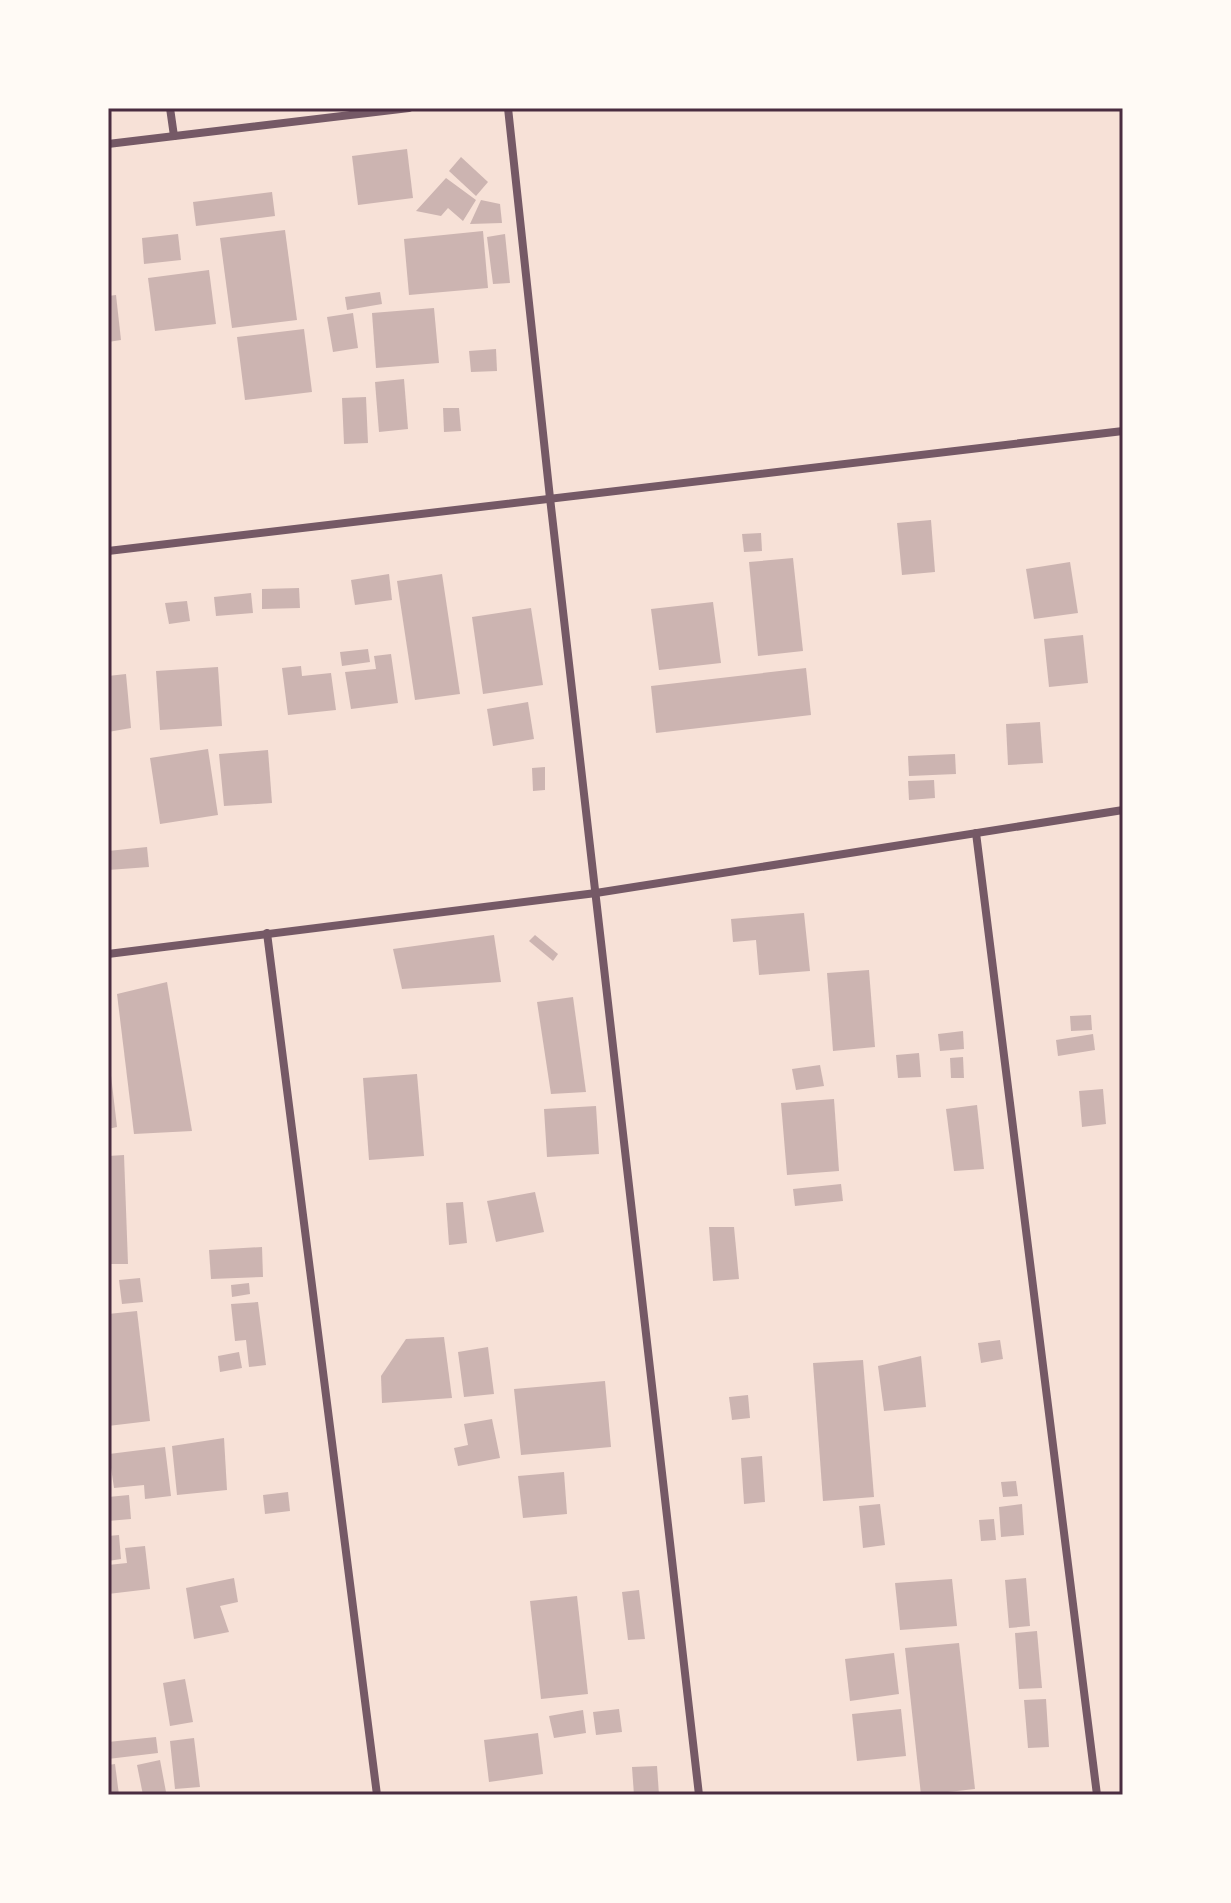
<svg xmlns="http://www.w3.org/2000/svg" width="1231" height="1903" viewBox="0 0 1231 1903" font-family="Barlow,sans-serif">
<rect width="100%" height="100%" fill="#f7e1d7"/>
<!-- building -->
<g fill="#ccb4b1">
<path d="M407 149 413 198 358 205 352 156Z"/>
<path d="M461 157 488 182 476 196 449 171Z"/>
<path d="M446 178 476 200 463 221 448 208 441 216 416 211Z"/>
<path d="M272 192 275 216 196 226 193 202Z"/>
<path d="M481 200 500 204 502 223 470 224Z"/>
<path d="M285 230 297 320 232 328 220 238Z"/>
<path d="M483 231 488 288 409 295 404 239Z"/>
<path d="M178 234 181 260 144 264 142 238Z"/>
<path d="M505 234 510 283 493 284 487 237Z"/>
<path d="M209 270 216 324 155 331 148 278Z"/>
<path d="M380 292 382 304 347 310 345 297Z"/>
<path d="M116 295 121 340 108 342V296Z"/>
<path d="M434 308 439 363 376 368 372 313Z"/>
<path d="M353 313 358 348 333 352 327 317Z"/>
<path d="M304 329 312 392 245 400 237 337Z"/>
<path d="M496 349 497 371 471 372 469 351Z"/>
<path d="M404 379 408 429 379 432 375 382Z"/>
<path d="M366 397 368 443 344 444 342 398Z"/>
<path d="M443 408H459L461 431 444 432Z"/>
<path d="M931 520 935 572 902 575 897 523Z"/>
<path d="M761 533 762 551 744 552 742 534Z"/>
<path d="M793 558 803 651 758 656 749 562Z"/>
<path d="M1070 562 1078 613 1034 619 1026 569Z"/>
<path d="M389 574 392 600 355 605 351 580Z"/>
<path d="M442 574 460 694 415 700 397 581Z"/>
<path d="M299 588 300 608 262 609V589Z"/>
<path d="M251 593 253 613 216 616 214 597Z"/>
<path d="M187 601 190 621 169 624 165 603Z"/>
<path d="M713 602 721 663 659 670 651 609Z"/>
<path d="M531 608 543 685 483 694 472 617Z"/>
<path d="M1083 635 1088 683 1049 687 1044 639Z"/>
<path d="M368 649 370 662 342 666 340 652Z"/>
<path d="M391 654 398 703 351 709 345 672 376 669 374 656Z"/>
<path d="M301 666 302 676 331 673 336 710 288 715 282 668Z"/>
<path d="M218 667 222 726 160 730 156 671Z"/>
<path d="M806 668 811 715 656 733 651 686Z"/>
<path d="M126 674 131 728 108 732V676Z"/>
<path d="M528 702 534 739 493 746 487 709Z"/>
<path d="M1040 722 1043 763 1008 765 1006 724Z"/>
<path d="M208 749 218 815 160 824 150 758Z"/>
<path d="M268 750 272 803 224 806 219 754Z"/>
<path d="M955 754 956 774 909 776 908 756Z"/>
<path d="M545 767V790L533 791 532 768Z"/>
<path d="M934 780 935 798 909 800 908 781Z"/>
<path d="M147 847 149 867 108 870V851Z"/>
<path d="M804 913 810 971 759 975 756 940 733 942 731 919Z"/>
<path d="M494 935 501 982 402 989 393 949Z"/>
<path d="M535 935 558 954 553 961 529 941Z"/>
<path d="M869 970 875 1047 833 1051 827 973Z"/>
<path d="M167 982 192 1131 134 1134 117 994Z"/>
<path d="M573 997 586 1092 551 1094 537 1002Z"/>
<path d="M1091 1015 1092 1030 1071 1031 1070 1016Z"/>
<path d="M963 1031 964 1049 940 1051 938 1034Z"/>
<path d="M1093 1034 1095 1050 1058 1056 1056 1040Z"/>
<path d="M919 1053 921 1077 898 1078 896 1055Z"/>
<path d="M963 1057 964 1078H951L950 1058Z"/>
<path d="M820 1065 824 1086 796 1090 792 1069Z"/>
<path d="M108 1067H110L117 1127 108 1129Z"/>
<path d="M417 1074 424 1156 369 1160 363 1078Z"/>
<path d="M1103 1089 1106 1124 1082 1127 1079 1091Z"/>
<path d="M834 1099 839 1171 787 1175 781 1103Z"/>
<path d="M977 1105 984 1169 954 1171 946 1109Z"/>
<path d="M596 1106 599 1154 547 1157 544 1109Z"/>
<path d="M124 1155 128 1264H108V1156Z"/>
<path d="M841 1184 843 1201 795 1206 793 1189Z"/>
<path d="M535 1192 544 1232 496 1242 487 1201Z"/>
<path d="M463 1202 467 1243 449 1245 446 1203Z"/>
<path d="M709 1227H734L739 1279 713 1281Z"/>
<path d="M262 1247 263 1277 211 1279 209 1250Z"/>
<path d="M140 1278 143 1302 122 1304 119 1280Z"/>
<path d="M249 1283 250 1294 232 1297 231 1285Z"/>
<path d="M258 1302 266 1365 249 1367 246 1340 235 1341 231 1304Z"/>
<path d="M137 1311 150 1421 108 1426V1314Z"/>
<path d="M444 1337 452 1398 382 1403 381 1376 406 1339Z"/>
<path d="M1000 1340 1003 1359 981 1363 978 1343Z"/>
<path d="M488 1347 494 1394 464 1397 458 1352Z"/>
<path d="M239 1352 242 1368 220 1372 218 1356Z"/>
<path d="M921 1356 926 1407 884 1411 878 1366Z"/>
<path d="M863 1360 874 1497 823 1501 813 1363Z"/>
<path d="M605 1381 611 1447 521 1455 514 1389Z"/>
<path d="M748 1395 750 1418 732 1420 729 1397Z"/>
<path d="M492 1419 500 1458 458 1466 454 1448 468 1445 464 1424Z"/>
<path d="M224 1438 227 1490 177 1495 172 1446Z"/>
<path d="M165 1447 171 1496 145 1499 144 1485 114 1488 109 1454Z"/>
<path d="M762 1456 765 1502 744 1504 741 1458Z"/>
<path d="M564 1472 567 1514 523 1518 518 1476Z"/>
<path d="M1016 1481 1018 1496 1003 1497 1001 1482Z"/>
<path d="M288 1492 290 1511 265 1514 263 1495Z"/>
<path d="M129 1495 131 1519 108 1521V1497Z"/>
<path d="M880 1504 885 1545 863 1548 859 1506Z"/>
<path d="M1022 1504 1024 1535 1001 1537 999 1507Z"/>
<path d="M994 1519 996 1540 981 1541 979 1520Z"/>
<path d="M119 1535 121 1559 108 1561V1536Z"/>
<path d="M145 1546 150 1589 108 1594V1565L127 1563 125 1548Z"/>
<path d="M234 1578 238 1602 220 1606 229 1632 194 1639 186 1588Z"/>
<path d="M1026 1578 1030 1626 1009 1628 1005 1580Z"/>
<path d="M952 1579 957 1626 900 1630 895 1583Z"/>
<path d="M639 1590 645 1639 628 1640 622 1592Z"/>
<path d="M577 1596 588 1694 541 1699 530 1601Z"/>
<path d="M1037 1631 1042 1688 1019 1689 1015 1633Z"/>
<path d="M959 1643 975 1789 921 1795 905 1648Z"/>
<path d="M894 1653 899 1694 850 1701 845 1659Z"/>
<path d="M185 1679 193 1722 170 1726 163 1683Z"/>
<path d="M1046 1699 1049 1747 1028 1748 1024 1700Z"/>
<path d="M619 1709 622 1732 596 1735 593 1712Z"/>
<path d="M901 1709 906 1756 857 1761 852 1714Z"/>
<path d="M583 1710 586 1733 554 1738 549 1716Z"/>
<path d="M538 1733 543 1774 489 1782 484 1740Z"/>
<path d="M156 1737 158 1753 108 1759V1742Z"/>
<path d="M194 1738 200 1787 175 1789 170 1741Z"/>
<path d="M160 1760 166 1792 143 1795 137 1765Z"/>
<path d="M115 1764 119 1795H108V1765Z"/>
<path d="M657 1766 659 1795H634L632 1767Z"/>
</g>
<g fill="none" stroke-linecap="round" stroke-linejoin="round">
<!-- minor -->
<g stroke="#755966" stroke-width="8">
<path d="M170 108 174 136"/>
<path d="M508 108 550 498 699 1795"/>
<path d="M108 144 409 108"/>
<path d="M108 551 1123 431"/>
<path d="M976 833 1097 1795"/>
<path d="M267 933 377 1795"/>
<path d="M108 954 596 893 1123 810"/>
</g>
</g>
<!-- border -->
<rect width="1231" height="1903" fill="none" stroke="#fffaf5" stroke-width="220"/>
<rect x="110" y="110" width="1011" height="1683" fill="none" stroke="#4a2c40" stroke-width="3"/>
</svg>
